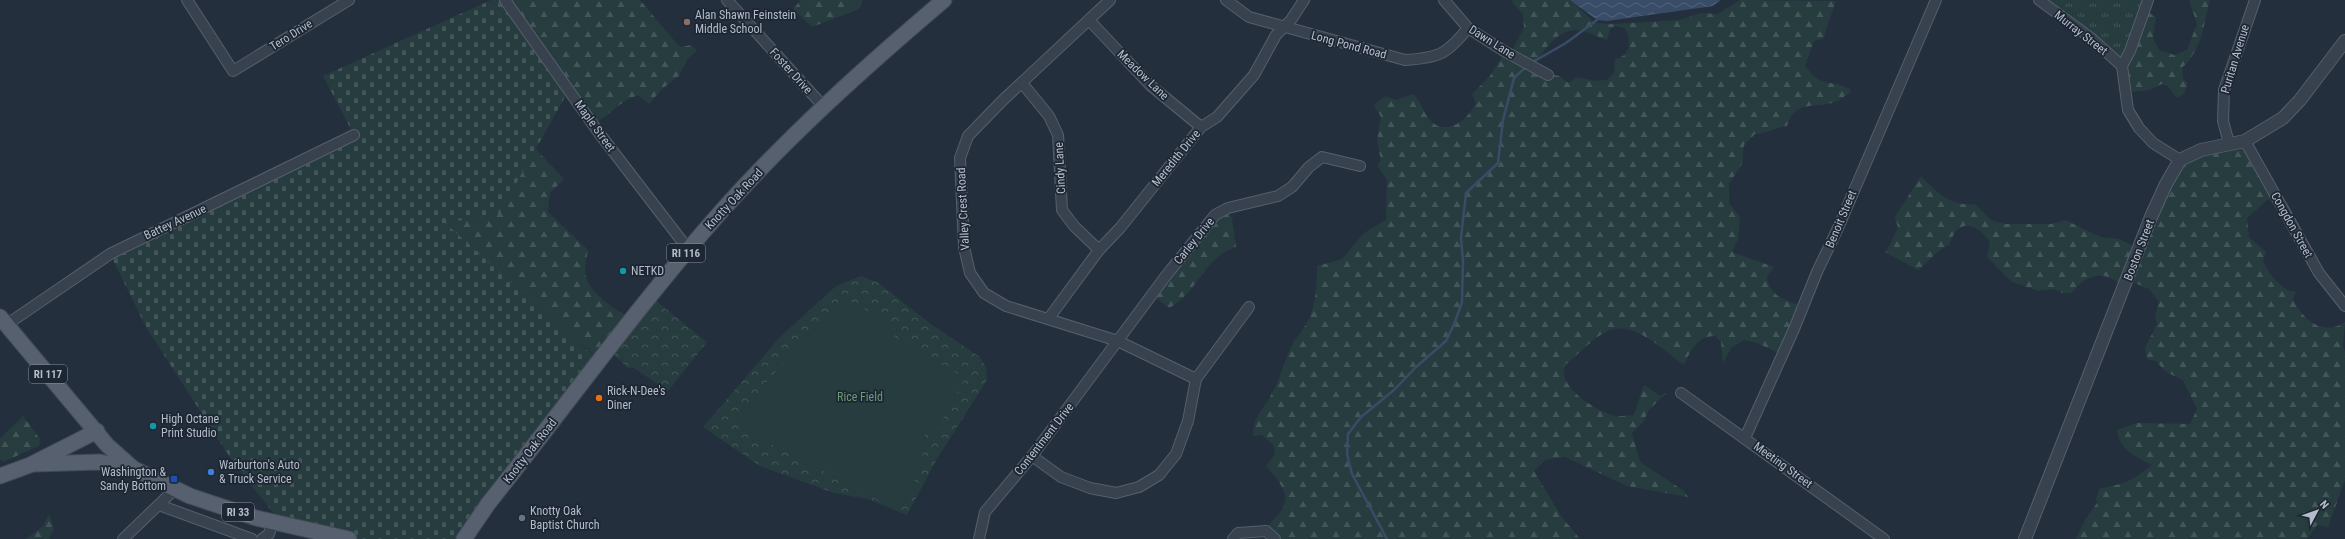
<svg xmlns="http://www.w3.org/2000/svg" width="2345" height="539" viewBox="0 0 2345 539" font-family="'Roboto Condensed',sans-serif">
<defs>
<pattern id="grass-tufts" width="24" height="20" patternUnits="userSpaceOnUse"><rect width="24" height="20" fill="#263c3f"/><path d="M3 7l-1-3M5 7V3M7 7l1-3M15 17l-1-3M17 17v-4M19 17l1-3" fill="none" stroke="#435659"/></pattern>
<pattern id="forest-firs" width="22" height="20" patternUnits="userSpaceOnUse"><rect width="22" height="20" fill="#263c3f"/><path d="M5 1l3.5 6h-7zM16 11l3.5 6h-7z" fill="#435659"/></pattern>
<pattern id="cemetery-stones" width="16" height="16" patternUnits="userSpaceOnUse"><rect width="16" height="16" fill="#263c3f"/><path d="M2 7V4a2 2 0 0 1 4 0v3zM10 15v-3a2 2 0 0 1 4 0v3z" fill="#435659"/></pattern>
<pattern id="park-crowns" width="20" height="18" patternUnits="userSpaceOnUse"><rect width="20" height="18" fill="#263c3f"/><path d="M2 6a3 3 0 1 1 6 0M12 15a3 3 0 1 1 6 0" fill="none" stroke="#435659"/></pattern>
<pattern id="water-waves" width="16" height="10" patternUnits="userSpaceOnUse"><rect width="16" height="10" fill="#394c67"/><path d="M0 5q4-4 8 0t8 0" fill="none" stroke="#53647b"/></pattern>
</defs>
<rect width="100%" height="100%" fill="#242f3e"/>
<!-- grass -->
<path fill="url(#grass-tufts)" d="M2040 0H2148L2123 64Z"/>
<!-- forest -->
<g fill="url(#forest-firs)" fill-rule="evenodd">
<path d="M503 0H640L677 44 681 47 691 45 697 50 687 60 679 76 662 89 649 104 638 95C619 101 609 116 592 125Z"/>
<path d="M801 0H863L859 9 812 27 793 9Z"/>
<path d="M1513 0H1570L1595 23 1613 24 1679 20 1701 13 1718 14 1740 0 1836 1 1823 39 1814 41 1805 66C1823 90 1829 78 1850 89L1851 92C1846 95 1839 101 1832 103 1811 109 1796 99 1787 126 1774 127 1766 135 1755 134L1744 145 1742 164 1729 184V203L1740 217 1738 239 1732 252 1774 267 1767 276C1769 297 1785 299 1802 307L1781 354 1757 343 1744 340 1731 348 1723 363 1721 342 1715 336C1697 336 1691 350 1684 365 1664 351 1632 318 1606 332 1591 339 1578 355 1565 365 1556 386 1595 410 1612 415 1618 418 1627 415 1634 415L1644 385 1660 396 1666 393 1649 410 1643 422 1632 433 1640 462 1684 491 1688 497 1627 486 1565 457 1545 460 1534 471 1561 516 1580 539H1271L1268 536 1258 534C1268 525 1292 507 1284 491 1280 482 1272 473 1266 466L1275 454 1274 446 1262 435 1253 436C1252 419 1264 409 1271 395 1280 379 1284 363 1291 347 1296 337 1303 330 1308 321 1316 306 1317 283 1317 266L1342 259 1364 233 1386 220 1387 180 1377 165 1381 161 1377 140 1381 117 1374 105 1385 96 1396 100 1413 94C1420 99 1423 113 1430 120 1446 137 1468 120 1476 103L1472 94 1490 76 1505 52H1511L1524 28 1523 14 1512 2ZM1615 26 1625 28C1631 39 1632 56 1615 59L1614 73 1607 80 1595 81 1578 77 1568 83 1560 76 1549 74 1535 65C1543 50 1558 30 1576 30 1586 31 1598 37 1607 40L1610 29Z"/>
<path d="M2189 0H2210C2202 28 2204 46 2182 68L2183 79 2188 83 2184 94 2177 98 2168 86 2162 84 2149 90 2130 92 2123 64 2146 11 2156 17 2153 38 2159 50 2174 55 2187 50 2197 24Z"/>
<path d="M2242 141 2275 196 2266 201 2247 218 2249 237 2266 252 2263 261C2269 274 2281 291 2296 292L2293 299C2302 320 2325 337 2345 322L2343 346 2345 352V480L2328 527 2317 525 2307 539H2076L2085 520 2097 503 2096 499 2100 488C2124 485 2133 480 2152 465 2136 457 2119 450 2117 430L2137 423 2190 424 2197 409 2183 380 2166 372 2156 361 2147 359 2145 348 2157 324 2155 316 2159 302 2149 289 2130 281 2124 285C2118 283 2110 277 2104 276 2091 274 2078 283 2072 293H2062L2055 289 2038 291 2012 282 1987 257 1990 242C1975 222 1958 218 1949 245 1936 250 1929 262 1918 270L1885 252C1892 244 1893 236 1898 228L1895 217 1921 176C1936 192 1951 207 1975 204L1991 220 2005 224H2051L2065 220 2101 237 2119 239 2140 249 2181 161Z"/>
<path d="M531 144 564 179 550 193 548 212 588 250C587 257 585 264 585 271 586 292 616 310 632 319L599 360 443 223Z"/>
<path d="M1227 209 1232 219 1236 247C1204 256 1198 293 1169 308L1155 297 1170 271Z"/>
<path d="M23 416 40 439 39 446 3 462 0 459V437L1 438Z"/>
<path d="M49 514 54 529 49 539H26L43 526Z"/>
</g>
<!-- cemetery -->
<path fill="url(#cemetery-stones)" d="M491 0H505L569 90 499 214 445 223 599 361 465 539H351L282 524 233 462 146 327 110 254 354 135 323 76Z"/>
<!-- park -->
<g fill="url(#park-crowns)">
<path d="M861 276 879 283 928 322 980 357 986 367 987 380 937 459 907 515 868 499 834 493 760 466 703 427 780 337 836 286Z"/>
<path d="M650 296 707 342 668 391 634 368H628L608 350Z"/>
</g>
<!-- pitch -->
<path fill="#263c3f" d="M843 297 874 315 886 325 896 338 965 378 934 435 925 431C925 460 914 485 900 511L744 430 741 420 761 388Z"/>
<!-- water -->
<path fill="url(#water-waves)" d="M1570 0H1721L1713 6 1607 21 1597 20Z"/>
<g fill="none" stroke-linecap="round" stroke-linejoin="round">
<!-- stream -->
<g stroke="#394c67" stroke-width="2.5">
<path d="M1531 63 1566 43 1597 20"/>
<path d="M1387 539 1352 474 1347 454 1348 434 1361 417 1394 390 1416 367 1446 341 1455 322 1462 302 1463 260 1461 238 1466 193 1498 163 1503 120 1514 78 1527 66"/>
</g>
<!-- minor casing -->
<g stroke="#565f6c" stroke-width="12">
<g id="minor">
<path d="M187 0 233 71 349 0"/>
<path d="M505 0 599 133 688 249"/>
<path d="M727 0 823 106"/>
<path d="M1110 0 1003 100 968 136 960 158 964 247 970 273 984 293 1006 306 1118 341 1196 379"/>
<path d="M1226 0 1249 17 1405 60C1439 58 1447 54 1468 28"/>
<path d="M1444 0 1468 28 1504 51 1548 75"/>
<path d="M2039 0 2091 38 2122 66"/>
<path d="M2148 0 2130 51 2122 66 2128 110 2139 128 2153 143 2180 160"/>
<path d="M1089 20 1150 85 1201 127"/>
<path d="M1022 83 1049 116 1058 135 1062 210 1074 226 1099 250"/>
<path d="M2245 141 2319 273 2345 306"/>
<path d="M2229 143 2223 121 2224 90 2255 0"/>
<path d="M1049 318 1099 250 1120 228 1201 127 1217 117 1254 75 1276 35 1291 20 1304 0"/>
<path d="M6 325 110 254 354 135"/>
<path d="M1681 393 1884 539"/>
<path d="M1745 438 1794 329 1817 272 1838 228 1936 0"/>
<path d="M1032 456 1061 477 1090 488 1116 493 1139 487 1159 475 1176 454 1188 421 1196 379 1249 307"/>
<path d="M159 505 252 539"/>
<path d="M123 539 174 490"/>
<path d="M262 539 269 534 273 522"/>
<path d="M979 539 985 512 1032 456 1165 277 1215 215 1228 208 1278 196 1292 187 1309 167 1322 157 1360 166"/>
<path d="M1233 539 1238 533 1266 531 1275 539"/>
</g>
</g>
<!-- tertiary casing -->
<g stroke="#565f6c" stroke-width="14">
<path id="tertiary" d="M2025 539 2151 217 2166 184 2180 160 2201 150 2245 141 2283 118 2300 100 2345 41"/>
</g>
<!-- primary casing -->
<g stroke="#414a57" stroke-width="17">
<g id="primary">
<path d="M0 317 107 445 134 469 190 496 256 518 349 539"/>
<path d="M35 464 100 462 132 469"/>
<path d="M0 476 30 465 97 431"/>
<path d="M464 539 488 504C565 407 637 307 718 215 787 137 865 67 944 0"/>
</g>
</g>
<!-- minor -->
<use href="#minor" stroke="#38414e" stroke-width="10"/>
<!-- tertiary -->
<use href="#tertiary" stroke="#38414e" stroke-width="12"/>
<!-- primary -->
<use href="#primary" stroke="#56606e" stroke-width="15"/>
</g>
<!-- markers -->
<circle fill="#8d6e63" stroke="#1d2633" stroke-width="1.5" cx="687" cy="22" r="4"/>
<g fill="#0f9aa8" stroke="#1d2633" stroke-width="1.5">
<circle cx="623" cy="271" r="4"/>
<circle cx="153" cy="426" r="4"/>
</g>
<circle fill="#e8710a" stroke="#1d2633" stroke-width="1.5" cx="599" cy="398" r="4"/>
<circle fill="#3f7fe0" stroke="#1d2633" stroke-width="1.5" cx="211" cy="472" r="4"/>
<rect fill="#1a4fb4" stroke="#1d2633" stroke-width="1.5" x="170" y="475" width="8" height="8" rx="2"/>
<circle fill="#6b7280" stroke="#1d2633" stroke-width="1.5" cx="522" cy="518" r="4"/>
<g text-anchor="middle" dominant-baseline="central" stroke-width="3.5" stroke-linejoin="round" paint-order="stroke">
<!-- shield labels -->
<g fill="#1d2633" stroke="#878f9c" stroke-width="1">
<rect x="667" y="244" width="38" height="18" rx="3"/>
<rect x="29" y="365" width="38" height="18" rx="3"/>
<rect x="222" y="503" width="32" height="18" rx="3"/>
</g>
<g font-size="11" font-weight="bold" fill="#b4bcc9">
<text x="686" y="253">RI 116</text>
<text x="48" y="374">RI 117</text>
<text x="238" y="512">RI 33</text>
</g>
<!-- poi labels -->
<g font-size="12" fill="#b4bcc9" stroke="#1d2633" text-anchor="start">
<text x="695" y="15">Alan Shawn Feinstein<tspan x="695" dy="14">Middle School</tspan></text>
<text x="631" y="271">NETKD</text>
<text x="607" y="391">Rick-N-Dee's<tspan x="607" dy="14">Diner</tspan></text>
<text x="161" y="419">High Octane<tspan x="161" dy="14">Print Studio</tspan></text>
<text x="219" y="465">Warburton's Auto<tspan x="219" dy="14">&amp; Truck Service</tspan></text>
<text x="166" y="472" text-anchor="end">Washington &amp;<tspan x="166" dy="14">Sandy Bottom</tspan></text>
<text x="530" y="511">Knotty Oak<tspan x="530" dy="14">Baptist Church</tspan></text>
</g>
<!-- street labels -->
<g font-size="12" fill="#b4bcc9" stroke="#1d2633">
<text transform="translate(2081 33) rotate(38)">Murray Street</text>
<text transform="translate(291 35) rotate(-32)">Tero Drive</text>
<text transform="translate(1492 42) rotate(32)">Dawn Lane</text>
<text transform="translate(1349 45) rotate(15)">Long Pond Road</text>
<text transform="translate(2235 59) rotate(-73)">Puritan Avenue</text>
<text transform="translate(791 71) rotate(48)">Foster Drive</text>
<text transform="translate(1143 75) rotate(44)">Meadow Lane</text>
<text transform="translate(595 126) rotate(54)">Maple Street</text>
<text transform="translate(1176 158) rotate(-51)">Meredith Drive</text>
<text transform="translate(1060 168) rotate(-93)">Cindy Lane</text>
<text transform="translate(734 199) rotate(-47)">Knotty Oak Road</text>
<text transform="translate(963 209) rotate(-93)">Valley Crest Road</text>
<text transform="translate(1841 219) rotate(-67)">Benoit Street</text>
<text transform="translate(175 222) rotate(-25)">Battey Avenue</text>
<text transform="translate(2292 225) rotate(61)">Congdon Street</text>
<text transform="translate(1194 241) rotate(-51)">Carley Drive</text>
<text transform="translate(2139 250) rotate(-69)">Boston Street</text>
<text transform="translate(1044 439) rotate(-52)">Contentment Drive</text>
<text transform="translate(530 451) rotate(-52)">Knotty Oak Road</text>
<text transform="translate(1783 465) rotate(36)">Meeting Street</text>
</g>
<!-- park labels -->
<g font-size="12" fill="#6b9a76" stroke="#1d2633">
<text x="860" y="397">Rice Field</text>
</g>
</g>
<!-- north arrow -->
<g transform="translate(2317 511) rotate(49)" stroke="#1d2633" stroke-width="3" paint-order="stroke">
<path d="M0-3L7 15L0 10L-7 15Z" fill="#b4bcc9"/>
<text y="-6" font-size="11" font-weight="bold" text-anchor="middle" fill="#b4bcc9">N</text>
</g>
</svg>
